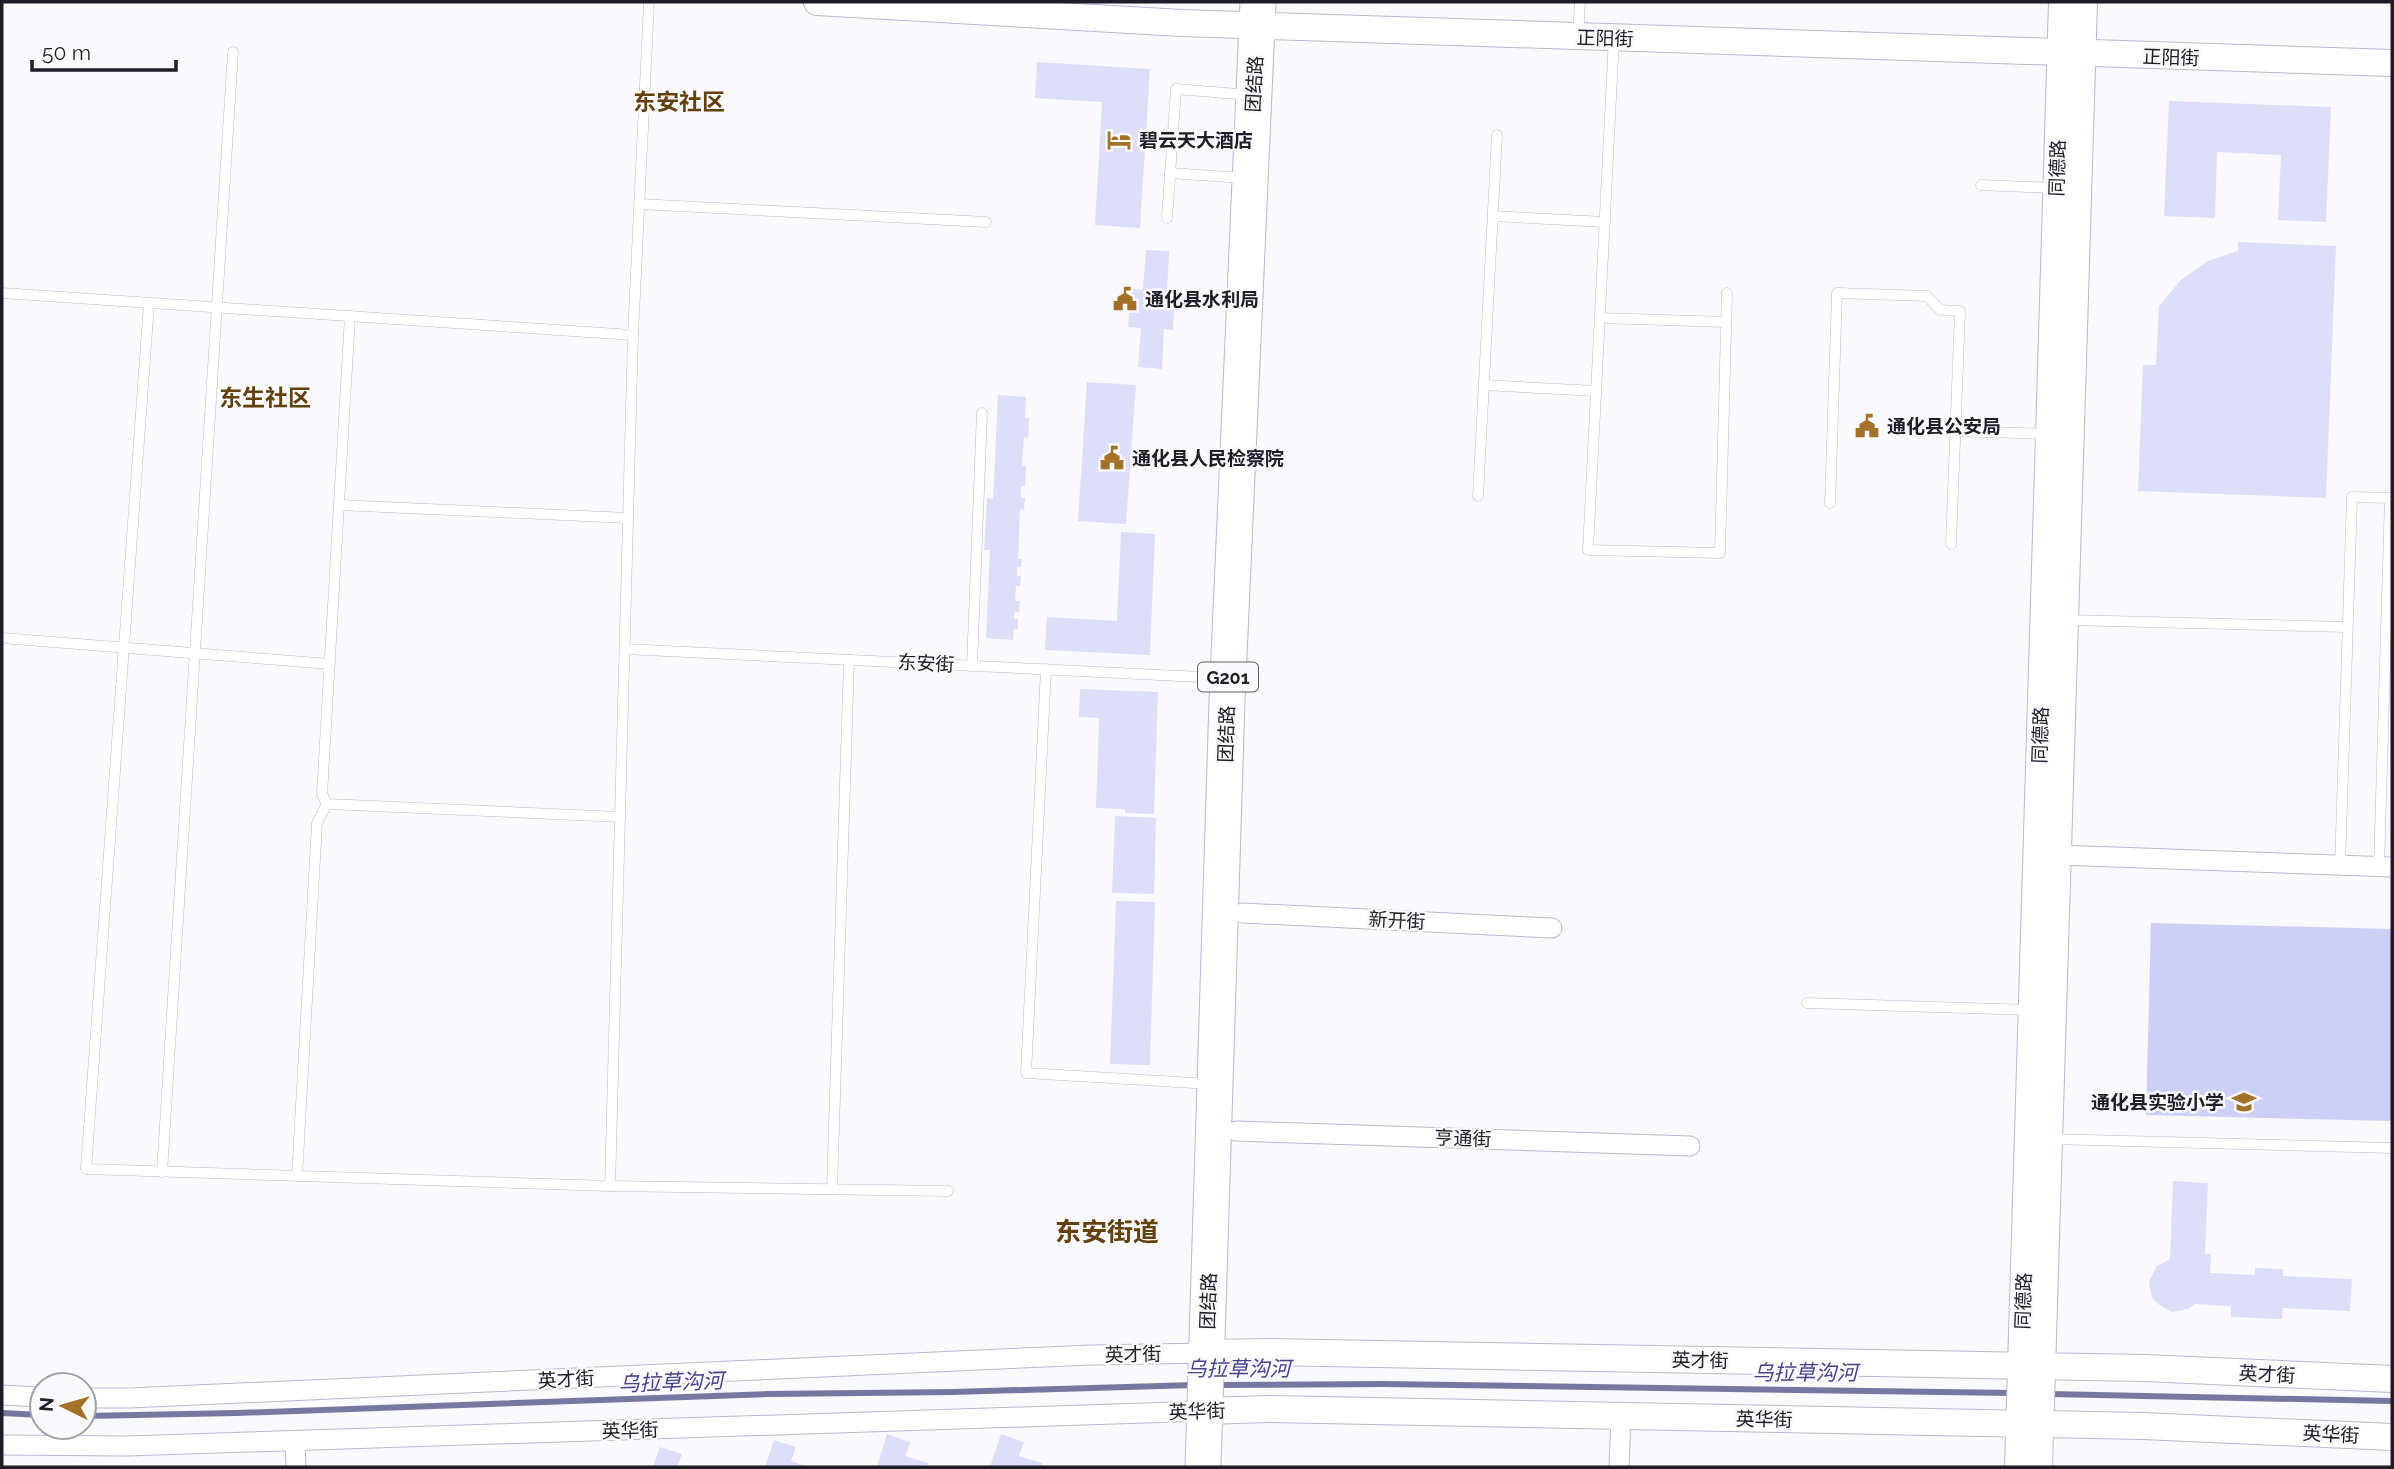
<svg xmlns="http://www.w3.org/2000/svg" width="2394" height="1469" viewBox="0 0 2394 1469" font-family="Raleway,'Noto Sans SC',sans-serif">
<rect width="100%" height="100%" fill="#f9f9fe"/>
<!-- green -->
<path fill="#cdcff7" d="M2151 923 2392 929V1121L2146 1115Z"/>
<g fill="none" stroke-linecap="round" stroke-linejoin="round">
<!-- stream -->
<g stroke="#7778a2" stroke-width="6">
<path d="M1216 1385 1384 1384 2013 1393"/>
<path d="M2049 1394 2392 1401"/>
<path d="M2 1413 42 1415"/>
<path d="M84 1416 237 1413 768 1394 953 1392 1194 1385"/>
</g>
</g>
<!-- building -->
<g fill="#dddff8">
<path d="M1037 62 1150 69 1140 228 1095 225 1102 102 1035 98Z"/>
<path d="M2169 101 2331 107 2326 222 2278 220 2281 155 2217 152 2215 218 2164 216Z"/>
<path d="M2238 242 2336 246 2326 498 2138 491 2143 365H2156L2159 306 2181 280 2208 261 2238 251Z"/>
<path d="M1146 250 1169 251 1167 293 1175 294 1173 330 1164 329 1162 369 1138 367 1141 328 1128 327 1131 289 1143 290Z"/>
<path d="M1087 382 1136 385 1126 524 1078 521Z"/>
<path d="M998 395 1026 397 1025 418H1029L1028 438 1024 437 1022 466H1026L1025 486H1021V498H1025L1024 510 1020 509 1018 559H1022L1021 567H1017V576H1021L1020 586H1016L1015 601H1020L1019 612H1015L1014 619H1018V629H1014L1013 640 986 638 990 550H984L987 498 993 499Z"/>
<path d="M1121 532 1155 534 1150 655 1045 650 1047 617 1117 621Z"/>
<path d="M1080 689 1158 692 1154 814 1125 813V809L1096 808 1099 718 1079 717Z"/>
<path d="M1115 816 1156 818 1154 894 1112 893Z"/>
<path d="M1116 901 1155 902 1150 1065 1110 1064Z"/>
<path d="M2173 1181 2208 1183 2205 1254H2211L2210 1273 2255 1275V1268L2283 1269V1276L2352 1279 2350 1311 2283 1308 2282 1319 2231 1317V1306L2195 1304 2188 1309 2172 1312 2158 1304 2152 1298 2149 1282 2156 1267 2170 1259Z"/>
<path d="M887 1434 910 1442 905 1456 928 1463 927 1467H877Z"/>
<path d="M1001 1434 1024 1442 1019 1456 1042 1463 1041 1467H990Z"/>
<path d="M774 1440 796 1447 791 1461 808 1467H765Z"/>
<path d="M660 1447 682 1454 677 1467H653Z"/>
</g>
<g fill="none" stroke-linecap="round" stroke-linejoin="round">
<!-- lane casing -->
<g stroke="#b7b8d1" stroke-width="11">
<g id="lane">
<path d="M1578 36 1580 2"/>
<path d="M1614 38 1588 550 1720 553 1727 293"/>
<path d="M1170 173 1243 178"/>
<path d="M1981 185 2054 188"/>
<path d="M639 204 986 222"/>
<path d="M1493 216 1605 222"/>
<path d="M1167 218 1176 89 1250 95"/>
<path d="M2 293 633 335"/>
<path d="M149 303 86 1169 610 1186 948 1191"/>
<path d="M350 316 322 794 327 804 620 817"/>
<path d="M1600 318 1726 322"/>
<path d="M1484 385 1596 391"/>
<path d="M1955 431 2049 434"/>
<path d="M1478 496 1497 135"/>
<path d="M1830 503 1837 293 1927 296 1940 310 1960 311 1951 544"/>
<path d="M339 505 628 518"/>
<path d="M2068 620 2347 627"/>
<path d="M2 638 330 664"/>
<path d="M625 649 1222 678"/>
<path d="M972 666 982 413"/>
<path d="M1046 669 1026 1073 1211 1084"/>
<path d="M2340 866 2352 497 2390 498 2379 866"/>
<path d="M1807 1003 2030 1010"/>
<path d="M2050 1139 2392 1148"/>
<path d="M162 1172 233 52"/>
<path d="M297 1176 317 823 327 804"/>
<path d="M610 1186 633 335 649 2"/>
<path d="M832 1189 849 660"/>
</g>
</g>
<!-- street casing -->
<g stroke="#b7b8d1" stroke-width="21">
<g id="street">
<path d="M2058 855 2392 867"/>
<path d="M1243 913 1552 928"/>
<path d="M1236 1131 1690 1146"/>
<path d="M2 1395 42 1397"/>
<path d="M84 1398H129L1091 1355 1207 1353"/>
<path d="M295 1441 296 1467"/>
<path d="M2 1445 127 1446 1205 1411"/>
<path d="M1619 1467 1621 1416"/>
</g>
</g>
<!-- secondary casing -->
<g stroke="#b7b8d1" stroke-width="28">
<g id="secondary">
<path d="M817 2 1182 23 2392 63"/>
<path d="M1207 1353 1270 1352 2145 1368 2392 1379"/>
<path d="M1205 1411 1269 1409 2143 1426 2392 1437"/>
<path d="M2018 1467 2062 2"/>
<path d="M2039 1467 2084 2"/>
</g>
</g>
<!-- highway casing -->
<g stroke="#b7b8d1" stroke-width="37">
<path id="highway" d="M1203 1467 1227 701 1258 2"/>
</g>
<!-- lane -->
<use href="#lane" stroke="#fff" stroke-width="10"/>
<!-- street -->
<use href="#street" stroke="#fff" stroke-width="19"/>
<!-- secondary -->
<use href="#secondary" stroke="#fff" stroke-width="26"/>
<!-- highway -->
<use href="#highway" stroke="#fff" stroke-width="35"/>
</g>
<!-- icons -->
<defs>
<g id="hotel-bare" transform="scale(1.89)"><path d="M-6-4.5h1.5V1H6V5H4.5V3h-9V5H-6ZM-4 0a1.8 1.8 0 1 1 3.6 0ZM.5 0V-2.5h3Q6-2.5 6 0Z" fill="#a47128" stroke="#f9f9fe" stroke-width="2.5" paint-order="stroke"/></g>
<g id="civic-bare" transform="scale(1.89)"><path d="M-.6-6.5H3V-4.5H.6V-3L4-1V1h2V6H-6V1h2V-1L-.6-3ZM-1.2 2.5V6h2.4V2.5Z" fill="#a47128" stroke="#f9f9fe" stroke-width="2.5" paint-order="stroke"/></g>
<g id="school-bare" transform="scale(1.89)"><path d="M0-5L7-2L0 1L-7-2ZM-4 1L0 2.5L4 1V4Q0 6-4 4Z" fill="#a47128" stroke="#f9f9fe" stroke-width="2.5" paint-order="stroke"/></g>
</defs>
<g fill-rule="evenodd">
<use href="#hotel-bare" x="1119" y="140"/>
<use href="#civic-bare" x="1125" y="299"/>
<use href="#civic-bare" x="1867" y="426"/>
<use href="#civic-bare" x="1112" y="458"/>
<use href="#school-bare" x="2244" y="1102"/>
</g>
<g text-anchor="middle" dominant-baseline="central" stroke-width="5" stroke-linejoin="round" paint-order="stroke">
<!-- shield labels -->
<rect fill="#f9f9fe" stroke="#5f6068" stroke-width="2" x="1198" y="662.5" width="60" height="29" rx="5"/>
<g font-size="18" font-weight="bold" fill="#1d1e27">
<text x="1228" y="677">G201</text>
</g>
<!-- street labels -->
<g font-size="19" fill="#1d1e27" stroke="#f9f9fe">
<text transform="translate(1605 38) rotate(2)">正阳街</text>
<text transform="translate(2171 57) rotate(2)">正阳街</text>
<text transform="translate(1254 84) rotate(-87)">团结路</text>
<text transform="translate(2057 168) rotate(-88)">同德路</text>
<text transform="translate(926 663) rotate(3)">东安街</text>
<text transform="translate(1226 734) rotate(-88)">团结路</text>
<text transform="translate(2040 735) rotate(-88)">同德路</text>
<text transform="translate(1397 920) rotate(3)">新开街</text>
<text transform="translate(1463 1138) rotate(2)">亨通街</text>
<text transform="translate(1208 1301) rotate(-88)">团结路</text>
<text transform="translate(2023 1301) rotate(-88)">同德路</text>
<text transform="translate(1133 1354) rotate(-1)">英才街</text>
<text transform="translate(1700 1360) rotate(1)">英才街</text>
<text transform="translate(2267 1374) rotate(3)">英才街</text>
<text transform="translate(566 1379) rotate(-3)">英才街</text>
<text transform="translate(1197 1411) rotate(-2)">英华街</text>
<text transform="translate(1764 1419) rotate(1)">英华街</text>
<text transform="translate(630 1430) rotate(-2)">英华街</text>
<text transform="translate(2331 1434) rotate(3)">英华街</text>
</g>
<!-- poi labels -->
<g font-size="19" font-weight="bold" fill="#1d1e27" stroke="#f9f9fe" text-anchor="start">
<text x="1139" y="140">碧云天大酒店</text>
<text x="1145" y="299">通化县水利局</text>
<text x="1887" y="426">通化县公安局</text>
<text x="1132" y="458">通化县人民检察院</text>
<text x="2224" y="1102" text-anchor="end">通化县实验小学</text>
</g>
<!-- water labels -->
<g font-size="21" font-style="italic" fill="#464387" stroke="#f9f9fe">
<text x="1238" y="1368">乌拉草沟河</text>
<text x="1805" y="1372">乌拉草沟河</text>
<text transform="translate(671 1382) rotate(-2)">乌拉草沟河</text>
</g>
<!-- quarter labels -->
<g font-size="23" font-weight="bold" fill="#63410b" stroke="#f9f9fe">
<text x="679" y="101">东安社区</text>
<text x="265" y="397">东生社区</text>
</g>
<!-- district labels -->
<g font-size="26" font-weight="bold" fill="#63410b" stroke="#f9f9fe">
<text x="1107" y="1232">东安街道</text>
</g>
</g>
<!-- border -->
<rect width="2394" height="1469" fill="none" stroke="#1d1e27" stroke-width="7"/>
<!-- north arrow -->
<g transform="translate(63 1406) rotate(275)"><circle r="33" fill="#f9f9fe" stroke="#a1a1a8" stroke-width="2"/>
<path d="M0-5L12 26L0 18L-12 26Z" fill="#a47128"/>
<text y="-10" font-size="19" font-weight="bold" text-anchor="middle" fill="#1d1e27">N</text>
</g>
<!-- scale -->
<path d="M32 60v10h144v-10" fill="none" stroke="#1d1e27" stroke-width="3.5"/>
<text x="42" y="60" font-size="21" fill="#1d1e27" stroke="#f9f9fe" stroke-width="5" paint-order="stroke">50 m</text>
</svg>
